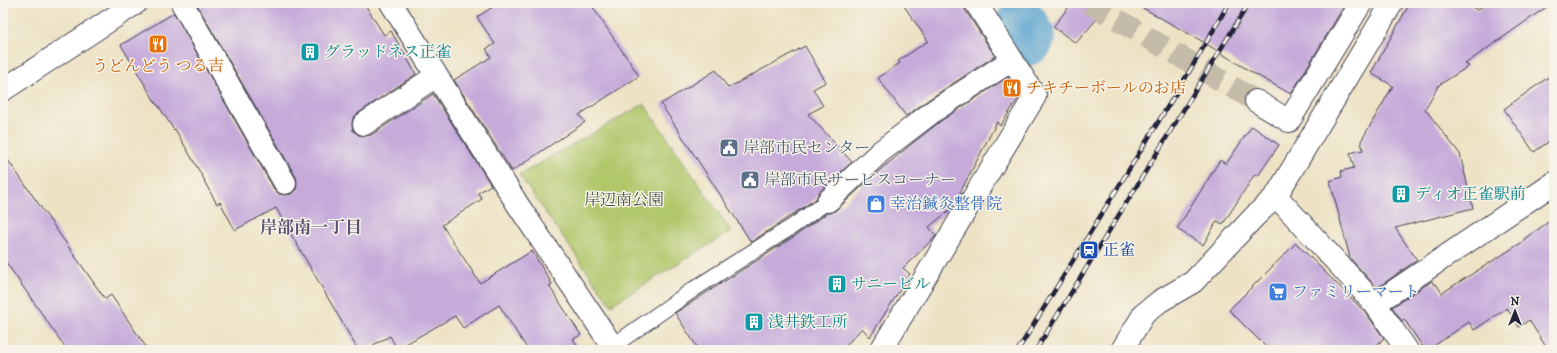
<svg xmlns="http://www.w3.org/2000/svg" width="1557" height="353" viewBox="0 0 1557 353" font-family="'IM FELL DW Pica','Noto Serif JP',serif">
<rect width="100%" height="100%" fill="#f7f3e8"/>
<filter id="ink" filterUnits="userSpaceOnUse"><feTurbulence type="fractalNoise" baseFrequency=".025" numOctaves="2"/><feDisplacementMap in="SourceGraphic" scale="8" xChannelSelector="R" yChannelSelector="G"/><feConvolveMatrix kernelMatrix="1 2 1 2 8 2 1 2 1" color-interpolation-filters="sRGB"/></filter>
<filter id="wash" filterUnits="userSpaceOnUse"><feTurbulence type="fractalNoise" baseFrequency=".012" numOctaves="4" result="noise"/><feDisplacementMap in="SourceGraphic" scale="16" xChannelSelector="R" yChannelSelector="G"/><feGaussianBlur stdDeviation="0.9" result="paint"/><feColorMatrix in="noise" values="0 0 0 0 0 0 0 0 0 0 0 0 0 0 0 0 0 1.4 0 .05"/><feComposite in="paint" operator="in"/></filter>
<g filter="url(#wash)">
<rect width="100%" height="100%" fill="#ede2c4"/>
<!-- green -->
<path fill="#b0c76b" stroke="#697453" d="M644 104 731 231 611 305 519 175Z"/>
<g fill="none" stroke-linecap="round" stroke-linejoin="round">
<!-- river -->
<path stroke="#56a2ce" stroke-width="58" d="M1022 29 1026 37"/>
</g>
<g id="blocks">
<!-- building -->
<g fill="#c5aada">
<path d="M196 3H364L384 35 391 31 416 74 357 114 353 118 352 124 353 131 359 135 365 136 371 135 433 94 491 185 478 193 482 199 442 225 480 283 532 251 552 284 549 286 581 335 573 339 580 350H528L499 305 463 328 455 316 397 349 390 336 364 350H358L276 208 235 230 220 202 217 204 204 181H205L175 129 174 130 158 105H157L121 45 174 13 274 189 279 194 285 195 291 194 296 189 297 183 296 177Z"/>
<path d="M499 3H590L639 76 579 115 585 122 512 171 454 80 491 57 486 49 495 44 477 17Z"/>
<path d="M902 3H964L965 10 995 56 928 100 906 116 878 78 900 63 898 61 928 41Z"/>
<path d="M1072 3H1111L1076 43 1053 27Z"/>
<path d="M1134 3H1346L1291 94 1253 73 1200 40Z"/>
<path d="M1410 3H1466L1477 10 1488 3H1552L1465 64 1469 66 1439 85 1425 109 1460 154 1473 208 1395 228 1417 260 1377 288 1350 258 1330 181 1342 177 1341 171 1354 168 1350 153 1363 150 1361 141 1393 86 1371 73Z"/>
<path d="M805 46 826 82 813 89 823 106 808 114 852 162 819 192 816 199 751 242 661 104 716 70 728 88Z"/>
<path d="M1554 73V138L1534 152 1504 109Z"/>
<path d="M1008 77 1020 96 1000 126 997 122 952 208 929 227 936 236 903 268 910 274 870 337 862 328 842 350H699L675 313 798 234 827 213H831L836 210 880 170 914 142 942 120Z"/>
<path d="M1252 126 1279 145 1258 176 1255 174 1223 224 1217 221 1203 245 1177 229 1220 160 1226 164Z"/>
<path d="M3 153 105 299 111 295 148 350H67L3 258Z"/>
<path d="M1554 218V350H1548L1529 320 1519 327 1507 308 1474 330 1469 322 1428 350H1425L1404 319 1402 321 1392 307 1432 281 1434 285 1436 284 1442 293 1524 241V239Z"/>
<path d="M1296 243 1365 312 1384 338 1372 350H1269L1229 310Z"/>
</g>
</g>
</g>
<g filter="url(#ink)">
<use href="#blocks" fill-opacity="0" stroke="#403f50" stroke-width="1"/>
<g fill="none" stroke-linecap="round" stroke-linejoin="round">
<!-- minor-tunnel -->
<path stroke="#c4bca9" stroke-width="22" stroke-dasharray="22 11" stroke-linecap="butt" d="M1089 3 1256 101"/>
<!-- service casing -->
<g stroke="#403f50" stroke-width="17">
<path id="service" d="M607 350 694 289 793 226 828 201"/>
</g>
<!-- minor casing -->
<g stroke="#403f50" stroke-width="24">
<g id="minor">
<path d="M182 3 285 183"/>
<path d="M391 3 518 205 615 350"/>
<path d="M1256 101 1289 121 1361 3"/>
<path d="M364 124 436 76"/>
<path d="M1276 196 1375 304 1407 350"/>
<path d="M828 201 880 152 935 110 1012 60"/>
<path d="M1375 304 1554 183"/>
<path d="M881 350 1035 96 976 3"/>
<path d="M1122 350 1144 314 1160 301 1193 282 1255 216 1276 196 1392 3"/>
</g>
</g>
<!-- tertiary casing -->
<g stroke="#403f50" stroke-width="24">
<path id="tertiary" d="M3 90 136 3"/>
</g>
<!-- service -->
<use href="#service" stroke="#fff" stroke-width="15"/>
<!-- minor -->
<use href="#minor" stroke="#fff" stroke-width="22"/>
<!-- tertiary -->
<use href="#tertiary" stroke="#fff" stroke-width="22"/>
<!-- rail casing -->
<g stroke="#22223b" stroke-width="4.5">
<g id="rail">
<path d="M1018 350 1192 67 1229 3"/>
<path d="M1036 350 1249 3"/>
</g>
</g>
<!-- rail -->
<use href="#rail" stroke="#f7f3e8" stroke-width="3" stroke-dasharray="9" stroke-linecap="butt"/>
</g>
</g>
<!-- icons -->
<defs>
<g id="restaurant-square" transform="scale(1)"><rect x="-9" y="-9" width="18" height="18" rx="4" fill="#e8710a" stroke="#f7f3e8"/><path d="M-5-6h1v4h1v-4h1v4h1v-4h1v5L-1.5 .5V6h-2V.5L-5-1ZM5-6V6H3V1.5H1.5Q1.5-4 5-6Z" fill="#fff"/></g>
<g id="building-square" transform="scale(1)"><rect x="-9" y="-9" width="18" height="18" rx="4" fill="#0f9aa8" stroke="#f7f3e8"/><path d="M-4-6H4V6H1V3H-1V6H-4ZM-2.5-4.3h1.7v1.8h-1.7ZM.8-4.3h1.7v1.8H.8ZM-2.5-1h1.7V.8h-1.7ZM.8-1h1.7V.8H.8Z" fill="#fff"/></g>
<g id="civic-square" transform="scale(1)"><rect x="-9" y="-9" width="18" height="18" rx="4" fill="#5c6f8a" stroke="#f7f3e8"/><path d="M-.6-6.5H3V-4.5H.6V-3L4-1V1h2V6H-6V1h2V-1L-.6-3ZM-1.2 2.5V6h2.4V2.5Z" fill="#fff"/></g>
<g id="shop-square" transform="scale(1)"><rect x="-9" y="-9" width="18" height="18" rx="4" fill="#3f7fe0" stroke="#f7f3e8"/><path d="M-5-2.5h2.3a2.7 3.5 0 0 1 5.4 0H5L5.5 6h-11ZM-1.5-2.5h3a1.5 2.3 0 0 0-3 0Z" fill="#fff"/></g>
<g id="station-square" transform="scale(1)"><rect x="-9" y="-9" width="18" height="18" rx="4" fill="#1a4fb4" stroke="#f7f3e8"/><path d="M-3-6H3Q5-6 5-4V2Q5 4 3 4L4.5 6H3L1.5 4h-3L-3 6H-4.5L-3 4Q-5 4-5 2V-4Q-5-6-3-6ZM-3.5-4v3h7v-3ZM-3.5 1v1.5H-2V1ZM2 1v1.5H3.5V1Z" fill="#fff"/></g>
<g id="supermarket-square" transform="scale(1)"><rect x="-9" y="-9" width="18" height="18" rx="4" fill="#3f7fe0" stroke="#f7f3e8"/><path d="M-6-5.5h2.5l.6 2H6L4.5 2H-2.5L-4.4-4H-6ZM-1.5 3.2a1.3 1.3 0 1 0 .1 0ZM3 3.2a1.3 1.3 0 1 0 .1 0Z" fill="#fff"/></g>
</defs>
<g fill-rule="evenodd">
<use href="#restaurant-square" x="158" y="44"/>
<use href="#building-square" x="310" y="52"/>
<use href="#restaurant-square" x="1012" y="88"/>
<use href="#civic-square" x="729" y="148"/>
<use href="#civic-square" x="750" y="180"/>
<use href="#building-square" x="1401" y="194"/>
<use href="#shop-square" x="876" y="204"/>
<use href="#station-square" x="1089" y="250"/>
<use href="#building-square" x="837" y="284"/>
<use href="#supermarket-square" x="1278" y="292"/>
<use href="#building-square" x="754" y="322"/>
</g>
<g text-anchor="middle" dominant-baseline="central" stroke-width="3" stroke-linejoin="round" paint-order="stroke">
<!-- culture labels -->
<g font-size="16" fill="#0d838f" stroke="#f7f3e8" text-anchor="start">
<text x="324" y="52">グラッドネス正雀</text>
<text x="1415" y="194">ディオ正雀駅前</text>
<text x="851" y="284">サニービル</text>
<text x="768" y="322">浅井鉄工所</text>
</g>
<!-- food labels -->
<g font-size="16" fill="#c56008" stroke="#f7f3e8">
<text x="158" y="66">うどんどう つる吉</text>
<text x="1026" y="88" text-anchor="start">チキチーボールのお店</text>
</g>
<!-- service labels -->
<g font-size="16" fill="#4e5e75" stroke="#f7f3e8" text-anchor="start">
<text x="743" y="148">岸部市民センター</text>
<text x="764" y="180">岸部市民サービスコーナー</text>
</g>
<!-- park labels -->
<g font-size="16" fill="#4d5449" stroke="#f7f3e8">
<text x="624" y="200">岸辺南公園</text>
</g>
<!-- shop labels -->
<g font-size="16" fill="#366cbe" stroke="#f7f3e8" text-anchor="start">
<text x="890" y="204">幸治鍼灸整骨院</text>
<text x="1292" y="292">ファミリーマート</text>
</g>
<!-- transit labels -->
<g font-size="16" fill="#164399" stroke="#f7f3e8" text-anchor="start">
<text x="1103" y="250">正雀</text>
</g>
<!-- neighbourhood labels -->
<g font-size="17" font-weight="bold" fill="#5b5273" stroke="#f7f3e8">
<text x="311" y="228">岸部南一丁目</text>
</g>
</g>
<!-- margin -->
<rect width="1557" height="353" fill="none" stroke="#f7f3e8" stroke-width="16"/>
<!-- north arrow -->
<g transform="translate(1515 311)" stroke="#f7f3e8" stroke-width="3" paint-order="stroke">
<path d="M0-3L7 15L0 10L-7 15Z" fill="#22223b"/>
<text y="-6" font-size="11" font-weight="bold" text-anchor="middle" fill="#22223b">N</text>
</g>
</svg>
